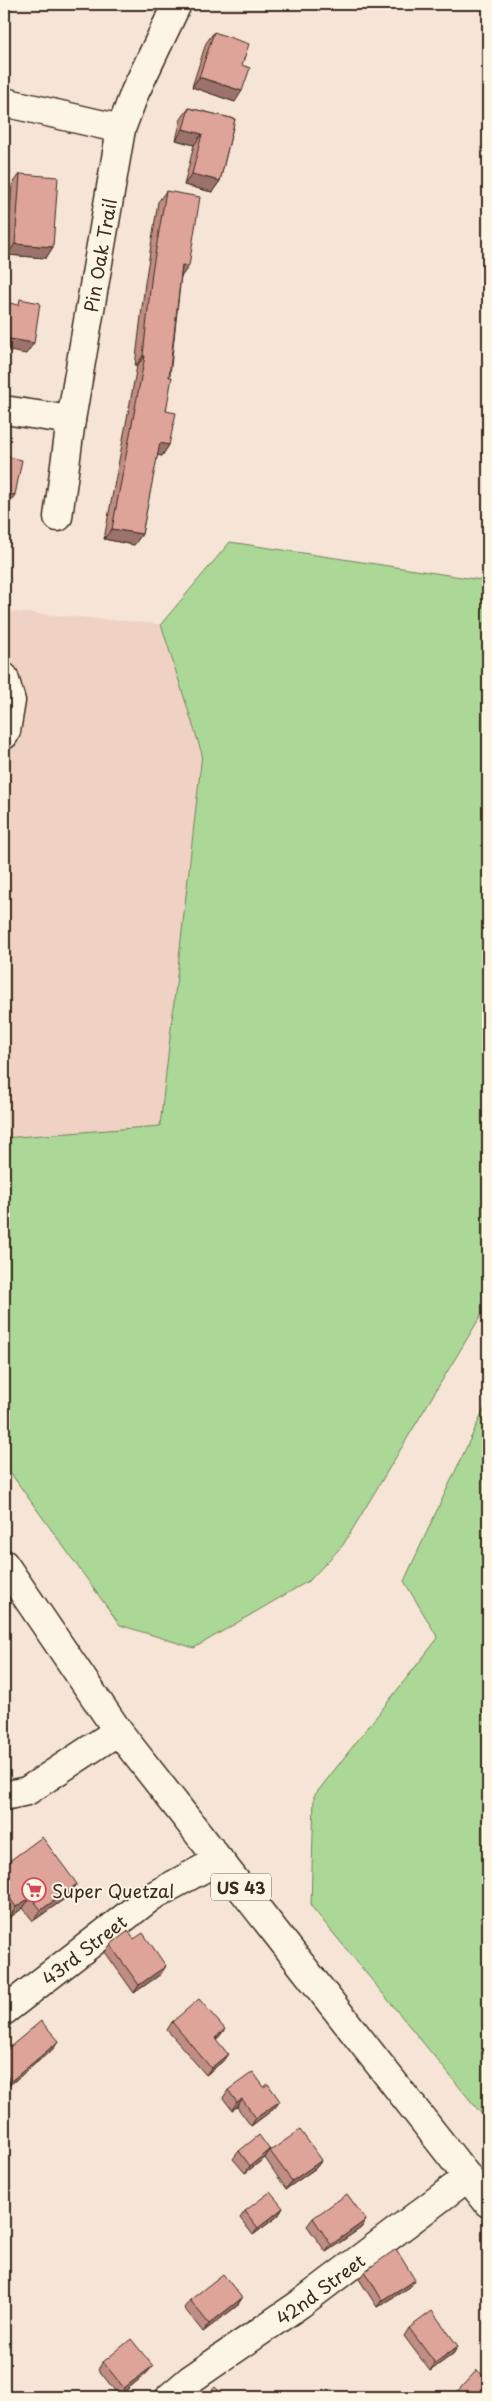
<svg xmlns="http://www.w3.org/2000/svg" width="492" height="2401" viewBox="0 0 492 2401" font-family="'Playpen Sans',sans-serif">
<rect width="100%" height="100%" fill="#f6e5d6"/>
<filter id="ink" filterUnits="userSpaceOnUse"><feTurbulence type="fractalNoise" baseFrequency=".02" numOctaves="2"/><feDisplacementMap in="SourceGraphic" scale="10" xChannelSelector="R" yChannelSelector="G"/><feConvolveMatrix kernelMatrix="1 2 1 2 8 2 1 2 1" color-interpolation-filters="sRGB"/></filter>
<g filter="url(#ink)">
<!-- built -->
<path fill="#efd2c4" d="M4 611 161 624 202 754 160 1126 4 1138Z"/>
<!-- green -->
<g fill="#abd897" stroke="#73815a">
<path d="M230 542 488 581V1304L343 1545 310 1580 194 1648 120 1625 4 1464V1138L160 1126 202 754 161 624Z"/>
<path d="M488 1401V2122L311 1906 314 1796 438 1638 404 1581Z"/>
</g>
<g fill="none" stroke-linecap="round" stroke-linejoin="round">
<!-- minor casing -->
<g stroke="#3b2a1e" stroke-width="31">
<g id="minor">
<path d="M4 102 121 129"/>
<path d="M4 410 71 420"/>
<path id="s1" d="M58 517 71 420 121 129 135 92 177 4"/>
<path d="M4 677 11 701 6 731 4 735"/>
<path d="M4 1796 27 1791 118 1731"/>
<path id="s2" d="M4 2011 151 1897 219 1860"/>
<path id="s3" d="M170 2397 191 2379 300 2304 468 2177"/>
</g>
</g>
<!-- highway casing -->
<g stroke="#3b2a1e" stroke-width="31">
<path id="highway" d="M4 1564 118 1731 488 2203"/>
</g>
<!-- minor -->
<use href="#minor" stroke="#fcf5e5" stroke-width="28"/>
<!-- highway -->
<use href="#highway" stroke="#fcf5e5" stroke-width="28"/>
</g>
<!-- wall -->
<g fill="#bf8d84" stroke="#3b2a1e">
<path d="M214 32 235 102 192 87 206 43Z"/>
<path d="M189 108 235 119 220 181 212 192 184 185 194 145 176 140 181 119Z"/>
<path d="M20 174 53 247 46 258 7 255 12 185Z"/>
<path d="M166 191 181 276 166 411 169 445 162 456 157 455 142 534 134 545 104 539 137 366H135L145 283 158 202Z"/>
<path d="M4 1865 70 1895 33 1921 23 1908 9 1918 4 1911Z"/>
<path d="M134 1939 161 1974 134 1993 105 1952 110 1945Z"/>
<path d="M172 2022 219 2037 216 2039 223 2061 206 2075 167 2030Z"/>
<path d="M59 2041 53 2049 6 2088 4 2086V2052Z"/>
<path d="M228 2090 275 2108 251 2126 237 2107 232 2110 223 2098Z"/>
<path d="M270 2150 322 2160 316 2168 286 2189 265 2158 245 2173 233 2159 239 2151Z"/>
<path d="M283 2208 278 2216 253 2235 240 2218 245 2211Z"/>
<path d="M313 2218 366 2220 361 2228 326 2252 307 2226Z"/>
<path d="M365 2271 415 2280 410 2287 377 2307 359 2279Z"/>
<path d="M242 2298 237 2306 203 2332 184 2308 190 2300Z"/>
<path d="M409 2328 458 2346 453 2354 430 2371 404 2336Z"/>
<path d="M103 2362 147 2373 119 2396 98 2369Z"/>
</g>
<!-- shaded-wall -->
<g fill="#9b736c" stroke="#3b2a1e">
<path d="M199 77 242 91 235 102 192 87Z"/>
<path d="M183 129 202 134 194 145 176 140Z"/>
<path d="M192 174 220 181 212 192 184 185Z"/>
<path d="M15 244 53 247 46 258 7 255Z"/>
<path d="M182 265 189 266 181 277Z"/>
<path d="M4 338 34 343 26 354 4 350Z"/>
<path d="M143 356H145L137 366H135Z"/>
<path d="M160 443 169 445 162 456 152 454Z"/>
<path d="M4 493 15 495 7 506 4 505Z"/>
<path d="M112 529 142 534 134 545 104 539Z"/>
<path d="M77 1884 70 1895 33 1921 41 1910Z"/>
<path d="M31 1897 23 1908 9 1918 16 1907Z"/>
<path d="M166 1966 161 1974 134 1993 139 1985Z"/>
<path d="M225 2029 219 2037 209 2045 215 2038Z"/>
<path d="M59 2041 53 2049 6 2088 11 2081Z"/>
<path d="M228 2054 223 2061 206 2075 211 2068Z"/>
<path d="M242 2099 237 2107 232 2110 237 2102Z"/>
<path d="M280 2101 275 2108 251 2126 256 2118Z"/>
<path d="M270 2150 265 2158 245 2173 250 2166Z"/>
<path d="M322 2160 316 2168 286 2189 292 2181Z"/>
<path d="M283 2208 278 2216 253 2235 258 2228Z"/>
<path d="M366 2220 361 2228 326 2252 331 2245Z"/>
<path d="M415 2280 410 2287 377 2307 382 2300Z"/>
<path d="M242 2298 237 2306 203 2332 209 2324Z"/>
<path d="M458 2346 453 2354 430 2371 435 2363Z"/>
<path d="M153 2366 147 2373 119 2396 124 2388Z"/>
</g>
<!-- building -->
<g fill="#dea49a" stroke="#3b2a1e">
<path d="M214 32 249 44 242 65 250 68 242 91 199 77Z"/>
<path d="M189 108 235 119 220 181 192 174 202 134 183 129Z"/>
<path d="M20 174 58 177 53 247 15 244Z"/>
<path d="M166 191 200 197 189 266 182 265 169 377H172L166 411 176 413 169 445 160 443 142 534 112 529 145 356H143L152 272Z"/>
<path d="M20 299 40 303 34 343 4 338V302L19 305Z"/>
<path d="M4 456 22 460 15 495 4 493Z"/>
<path d="M4 982 7 987 4 988Z"/>
<path d="M42 1837 77 1884 41 1910 31 1897 16 1907 4 1890V1865Z"/>
<path d="M128 1931 134 1939 143 1933 166 1966 139 1985 110 1945Z"/>
<path d="M199 1999 225 2029 215 2038 228 2054 211 2068 172 2022Z"/>
<path d="M41 2021 59 2041 11 2081 4 2072V2052Z"/>
<path d="M253 2072 264 2087 268 2084 280 2101 256 2118 242 2099 237 2102 228 2090Z"/>
<path d="M300 2130 322 2160 292 2181 270 2151Z"/>
<path d="M259 2135 270 2150 250 2166 239 2151Z"/>
<path d="M270 2192 283 2208 258 2228 245 2211Z"/>
<path d="M347 2194 366 2220 331 2245 313 2218Z"/>
<path d="M396 2249 415 2280 382 2300 365 2271Z"/>
<path d="M223 2274 242 2298 209 2324 190 2300Z"/>
<path d="M432 2311 458 2346 435 2363 409 2328Z"/>
<path d="M131 2339 153 2366 124 2388 103 2362Z"/>
<path d="M477 2370 488 2380V2397H452Z"/>
<path d="M215 2387 226 2397H205Z"/>
</g>
</g>
<!-- icons -->
<defs>
<g id="supermarket-ring" transform="scale(1.25)"><circle r="9.5" fill="#fcf5e5" stroke="#d1495b" stroke-width="1.5"/><path d="M-6-5.5h2.5l.6 2H6L4.5 2H-2.5L-4.4-4H-6ZM-1.5 3.2a1.3 1.3 0 1 0 .1 0ZM3 3.2a1.3 1.3 0 1 0 .1 0Z" fill="#d1495b"/></g>
</defs>
<g fill-rule="evenodd">
<use href="#supermarket-ring" x="34" y="1890"/>
</g>
<g text-anchor="middle" dominant-baseline="central" stroke-width="4" stroke-linejoin="round" paint-order="stroke">
<!-- shield labels -->
<rect fill="#fcf5e5" stroke="#75675a" stroke-width="1" x="211" y="1873.5" width="60" height="27" rx="4"/>
<g font-size="16" font-weight="bold" fill="#3b2a1e">
<text x="241" y="1887">US 43</text>
</g>
<!-- street labels -->
<g font-size="18" fill="#3b2a1e" stroke="#fcf5e5">
<text stroke="none"><textPath href="#s1" startOffset="265">Pin Oak Trail</textPath></text>
<text stroke="none"><textPath href="#s2" startOffset="101">43rd Street</textPath></text>
<text stroke="none"><textPath href="#s3" startOffset="185">42nd Street</textPath></text>
</g>
<!-- poi labels -->
<g font-size="18" fill="#3b2a1e" stroke="#fcf5e5" text-anchor="start">
<text x="52" y="1890">Super Quetzal</text>
</g>
</g>
<!-- margin -->
<rect width="492" height="2401" fill="none" stroke="#fcf5e5" stroke-width="20"/>
<rect x="10" y="10" width="472" height="2381" fill="none" stroke="#3b2a1e" stroke-width="2" filter="url(#ink)"/>
</svg>
